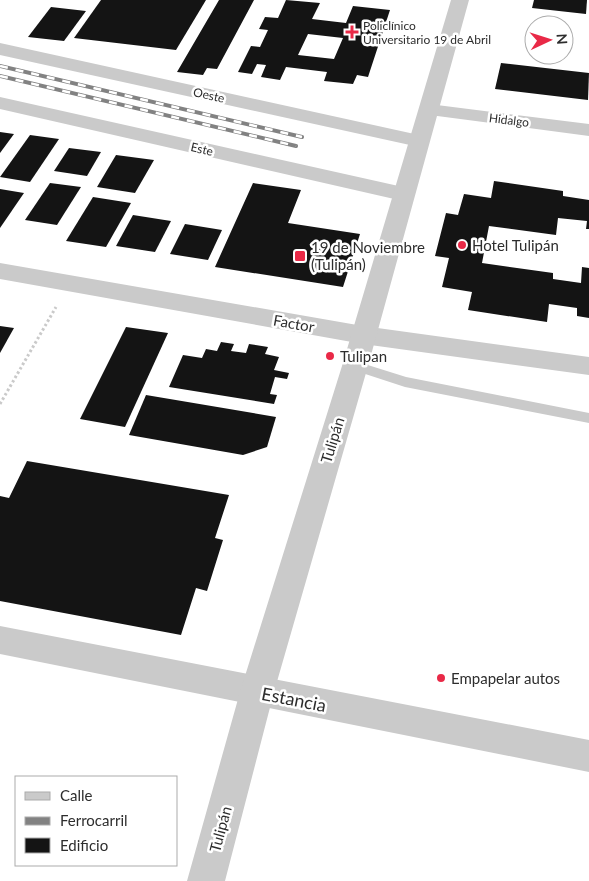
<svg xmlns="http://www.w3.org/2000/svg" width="589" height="881" viewBox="0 0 589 881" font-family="Lato,sans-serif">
<rect width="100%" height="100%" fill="#fff"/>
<!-- building -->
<g fill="#141414" fill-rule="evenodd">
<path d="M101 0H206L176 50 74 38Z"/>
<path d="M219 0H254L217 69 207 68 203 75 177 72Z"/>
<path d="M286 0 320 3 312 19 346 23 353 6 390 10 368 77 357 75 353 84 324 81 327 72 286 67 280 80 261 77 266 65 257 64 252 74 238 72 251 46 260 47 268 30 259 29 265 17 278 18ZM308 34 343 38 334 59 298 55Z"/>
<path d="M534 0H587L586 14 532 8Z"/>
<path d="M51 7 86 11 64 41 28 37Z"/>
<path d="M501 63 589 73 588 100 495 89Z"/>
<path d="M0 132 14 134 0 153Z"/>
<path d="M30 135 59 139 30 182 0 177Z"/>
<path d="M69 148 101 152 87 176 54 171Z"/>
<path d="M116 155 154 160 135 193 97 187Z"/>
<path d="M494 181 563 191V196L589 200V229H586L587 221 558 218 556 235 489 226 482 263 553 273V279L581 283 582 267 589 268V318L577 316V308L549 304 547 322 468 310 472 292 442 287 449 258 435 256 446 213 458 215 464 194 491 198Z"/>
<path d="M50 183 81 187 57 225 25 220Z"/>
<path d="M253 183 301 190 288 223 360 234 343 287 215 267Z"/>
<path d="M0 189 24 193 0 228Z"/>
<path d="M93 197 131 203 106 247 66 241Z"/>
<path d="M133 215 171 221 155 252 116 246Z"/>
<path d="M185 224 222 230 208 260 170 254Z"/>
<path d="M0 326 14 328 0 353Z"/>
<path d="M126 327 168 333 125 427 80 419Z"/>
<path d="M221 342 234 344 231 351 246 353 249 344 268 347 265 354 279 357 274 370 289 373 287 379 275 377 270 394 277 395 274 404 169 387 183 355 202 358 206 349 217 351Z"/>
<path d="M146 395 276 417 267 447 243 455 129 435Z"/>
<path d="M27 461 229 495 215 538 223 540 207 591 196 588 181 635 0 601V496L9 498Z"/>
</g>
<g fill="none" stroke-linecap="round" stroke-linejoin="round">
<!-- path -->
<path stroke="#cacaca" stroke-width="3" stroke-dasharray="2.5 2.5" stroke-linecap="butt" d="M0 404 56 307"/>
<!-- service -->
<path fill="#cacaca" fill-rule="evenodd" d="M355 361 406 377 589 413V423L405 387 350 369 348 366 350 363Z"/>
<!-- minor -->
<g fill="#cacaca" fill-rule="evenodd">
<path d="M0 43 419 135 426 137 429 141 426 145 419 147 0 55Z"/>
<path d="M0 97 403 187 411 189 414 194 411 199 403 201 0 109Z"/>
<path d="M429 104 589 124V136L422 114 419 110 422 106Z"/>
<path d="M0 263 363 326 589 357V375L363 344 0 279Z"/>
<path d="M0 626 589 740V772L0 654Z"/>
</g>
<!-- tertiary -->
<path fill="#cacaca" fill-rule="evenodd" d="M451 0H469L368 366 274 692 225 881H187L240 692 342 366Z"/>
<!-- rail casing -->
<g stroke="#828282" stroke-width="4">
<g id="rail">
<path d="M0 66 302 137"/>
<path d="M0 76 296 146"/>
</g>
</g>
<!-- rail -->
<use href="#rail" stroke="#fff" stroke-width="2.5" stroke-dasharray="8" stroke-linecap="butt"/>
</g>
<!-- markers -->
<g fill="#e92947" stroke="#fff" stroke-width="2">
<path d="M349.5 24.5h5v5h5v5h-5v5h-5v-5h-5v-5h5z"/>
<circle cx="462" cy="245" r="5"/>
<rect x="294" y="250" width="12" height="12" rx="2.5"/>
<circle cx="330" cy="356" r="5"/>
<circle cx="441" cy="678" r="5"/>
</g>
<g text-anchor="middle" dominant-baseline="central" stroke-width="5" stroke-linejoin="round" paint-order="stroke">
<!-- far-poi labels -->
<g font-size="12" fill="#2d2d2d" stroke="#fff" text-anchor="start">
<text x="363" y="25">Policlínico<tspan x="363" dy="14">Universitario 19 de Abril</tspan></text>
</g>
<!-- far-street labels -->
<g font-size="12" fill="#2d2d2d" stroke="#fff">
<text transform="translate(209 95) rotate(12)">Oeste</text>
<text transform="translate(509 120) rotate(7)">Hidalgo</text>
<text transform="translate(202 149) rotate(13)">Este</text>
</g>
<!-- poi labels -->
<g font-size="15" fill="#2d2d2d" stroke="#fff" text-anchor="start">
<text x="472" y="245">Hotel Tulipán</text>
<text x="311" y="247">19 de Noviembre<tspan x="311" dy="17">(Tulipán)</tspan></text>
<text x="340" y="356">Tulipan</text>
<text x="451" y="678">Empapelar autos</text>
</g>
<!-- street labels -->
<g font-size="15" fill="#2d2d2d" stroke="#fff">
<text transform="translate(294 323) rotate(10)">Factor</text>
<text transform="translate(332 440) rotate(-73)">Tulipán</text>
<text transform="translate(220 829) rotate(-75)">Tulipán</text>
</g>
<!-- near-street labels -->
<g font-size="18" fill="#2d2d2d" stroke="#fff">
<text transform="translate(294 699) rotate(11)">Estancia</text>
</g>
</g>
<!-- legend -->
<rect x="15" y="776" width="162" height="90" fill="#ffffff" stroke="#ababab"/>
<rect x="25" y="792" width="25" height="8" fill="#cacaca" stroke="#ababab"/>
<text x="60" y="801" font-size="15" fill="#2d2d2d">Calle</text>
<rect x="25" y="817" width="25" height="8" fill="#828282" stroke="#ababab"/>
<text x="60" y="826" font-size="15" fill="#2d2d2d">Ferrocarril</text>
<rect x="25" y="838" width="25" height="15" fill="#141414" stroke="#ababab"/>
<text x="60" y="851" font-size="15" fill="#2d2d2d">Edificio</text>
<!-- north arrow -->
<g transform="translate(549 40) rotate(86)"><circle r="24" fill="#ffffff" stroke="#ababab"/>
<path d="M0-4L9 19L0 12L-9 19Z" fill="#e92947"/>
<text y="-8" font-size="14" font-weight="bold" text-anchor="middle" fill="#2d2d2d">N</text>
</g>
</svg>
